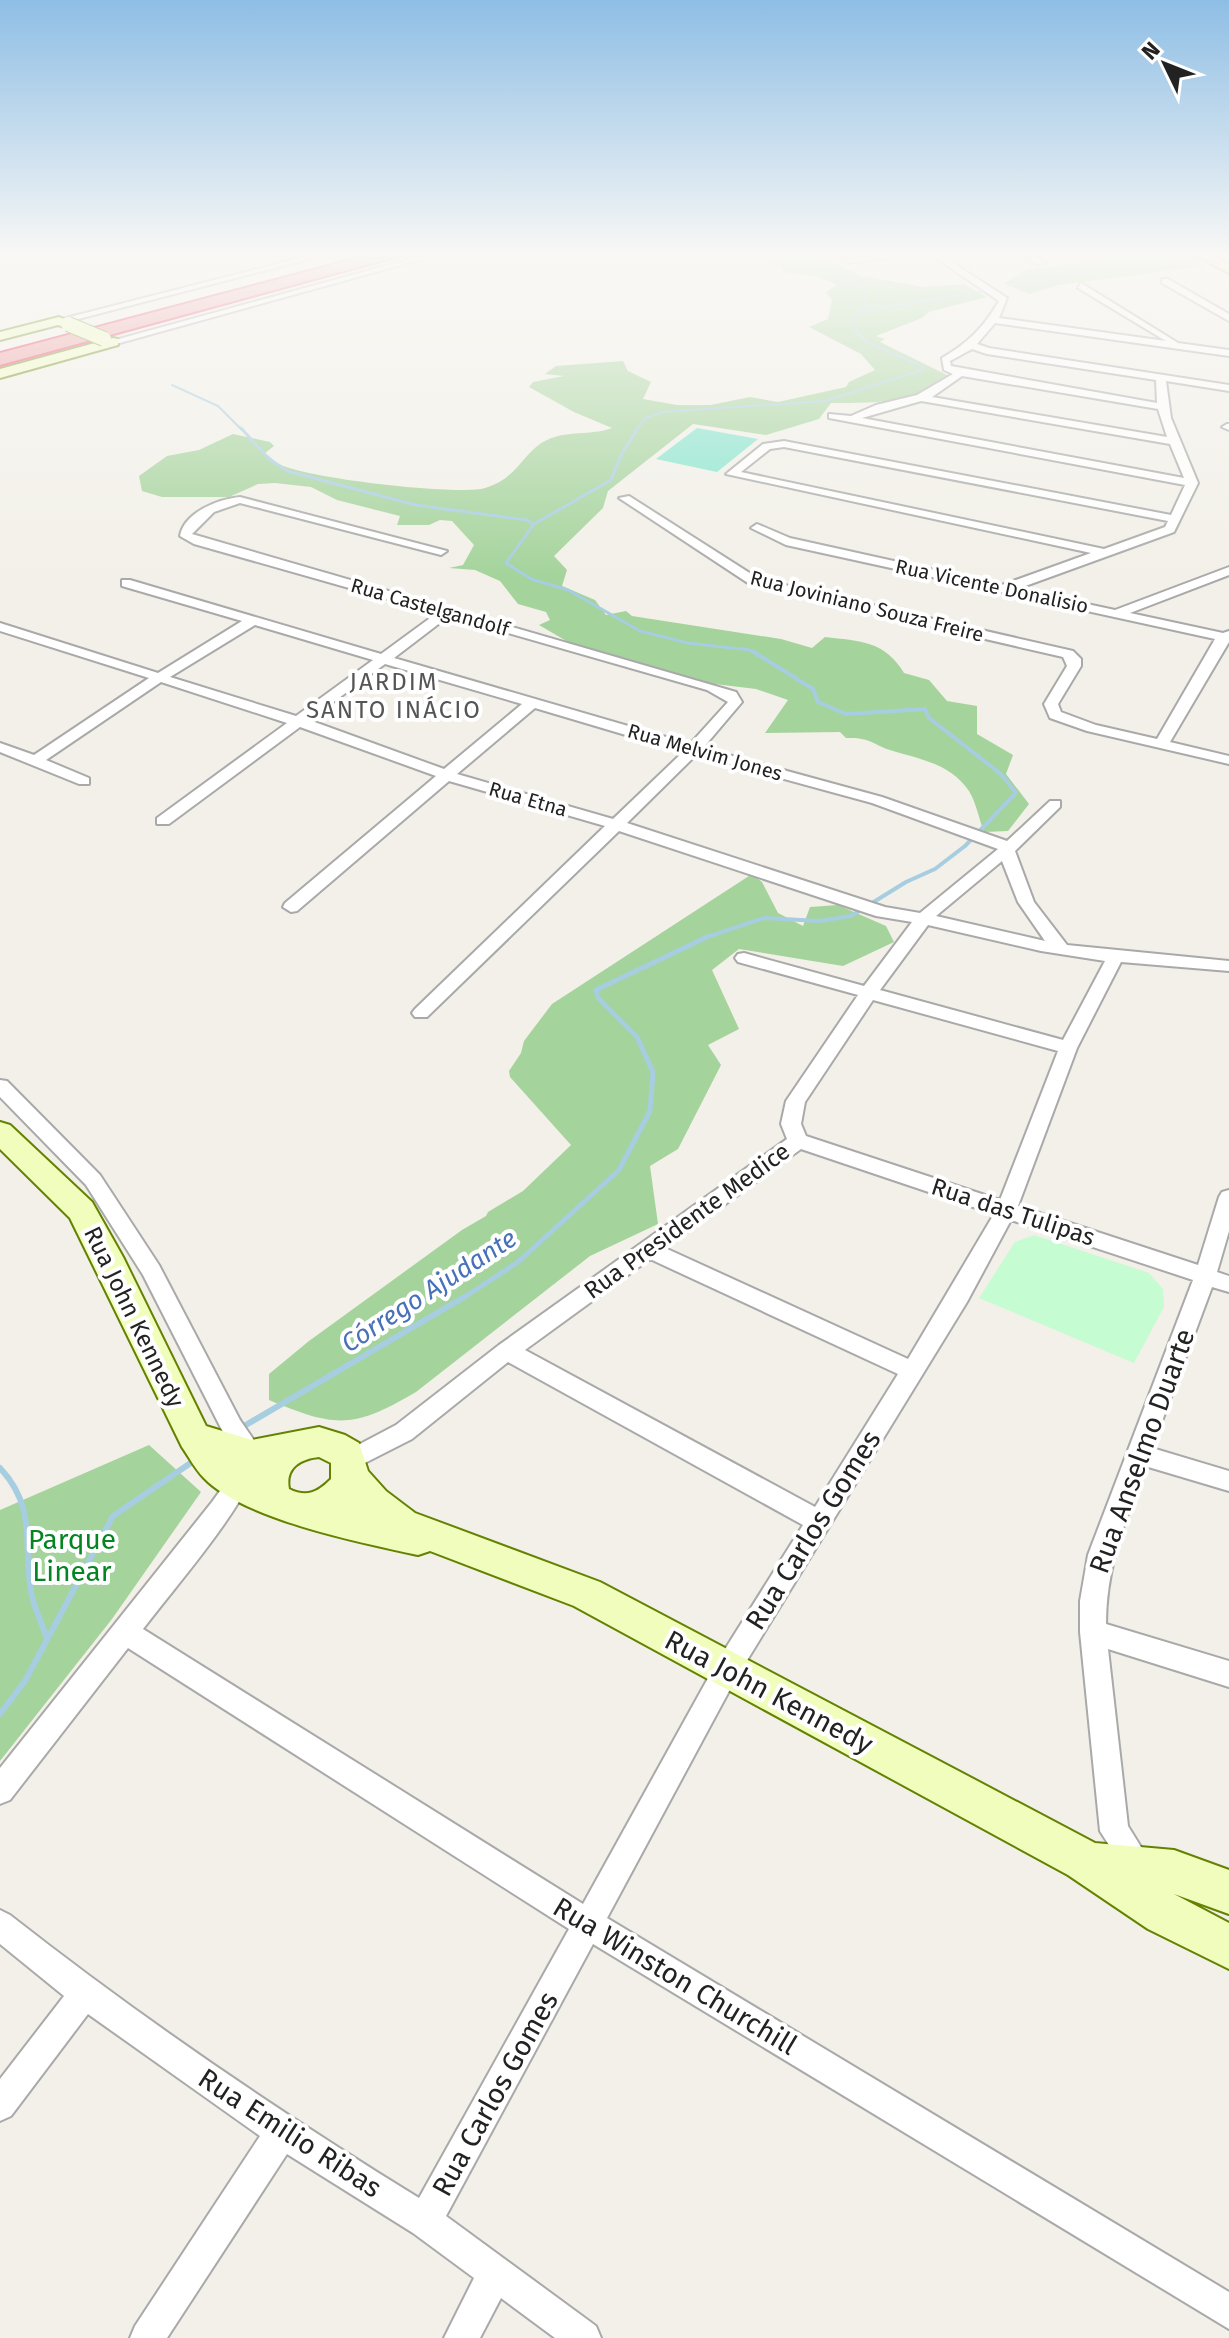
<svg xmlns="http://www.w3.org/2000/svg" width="1229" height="2338" viewBox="0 0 1229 2338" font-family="'Fira Sans',sans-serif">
<rect width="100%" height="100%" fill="#f2f0e8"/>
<!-- forest -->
<g fill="#a4d39b">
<path d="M758 253H823L826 259 862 276 924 287 964 284 987 297 929 312 922 318 876 336 885 339 880 342 951 377C903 403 884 403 831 403L819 419 766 435 693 424 608 491 603 508 554 556 567 570 562 586 595 600 606 615 626 611 632 616 781 639 812 648 825 637C860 641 885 641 904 673L929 680 947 701 977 706V734L1013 755 1006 774 1029 804 1008 831 984 832C979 819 976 802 969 791 951 764 920 759 893 751 871 744 871 737 846 738L840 732 765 733 788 700 756 689 682 680 587 653 539 625 550 620 546 612 518 604 500 581 475 570 449 568 463 565 474 545 452 521 440 520 429 525H397L400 516 337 500 311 487 275 483 258 484 229 497H162L142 491 139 476 167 456 199 450 233 434 270 442 274 446 265 453C269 456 274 461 279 464 304 478 458 496 485 488 518 479 524 450 547 440 567 430 591 436 612 428L574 412 529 387 533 382 564 376 545 374 556 366 623 361 628 371 651 382 643 399 677 405H711L750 397 778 402 846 387 849 382 875 370 861 354 809 327 828 319 832 300 826 292 837 285 818 277 783 272 782 267 762 261Z"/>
<path d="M1157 253H1193L1204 266 1059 285 1029 294 1004 283 1028 269Z"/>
<path d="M752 874 762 882 778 913 803 926 810 907 838 905 886 926 894 942 843 966 739 949 712 970 739 1029 708 1045 721 1065 678 1149 650 1166 658 1224 590 1256 416 1392C353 1429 336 1428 269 1400V1374L309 1341 462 1230 486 1216 488 1212 523 1191 571 1145 510 1077 509 1071 521 1053 524 1041 552 1004Z"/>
<path d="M149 1445 201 1492 112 1619 0 1761V1510Z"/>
</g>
<!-- park -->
<path fill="#c5fcd1" d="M1034 1235 1149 1273 1163 1289 1164 1307 1134 1363 979 1298 1015 1242Z"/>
<!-- pitch -->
<path fill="#84e4cc" d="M697 428 758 439 717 472 656 459Z"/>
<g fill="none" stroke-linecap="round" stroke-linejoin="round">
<!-- stream-far4 -->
<g stroke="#a7cde1" stroke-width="2">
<path d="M1008 286 1058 275 1191 257"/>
<path d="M863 311 984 291"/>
<path d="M172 385 218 406 242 430"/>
<path d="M636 430 646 418 662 412 825 401 922 370 924 367 868 343 850 324 856 313 868 306 863 288 835 273 794 261 792 253"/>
</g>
<!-- stream-far3 -->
<g stroke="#a7cde1" stroke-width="3">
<path d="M241 428 268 458 287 471 416 505 527 520 534 524"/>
<path d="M638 428 622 453 611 480 534 524 506 563 531 579 568 590 640 631 688 643 750 650 756 653"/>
</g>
<!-- stream-far2 -->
<path stroke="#a7cde1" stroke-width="4" d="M704 938 764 918 819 921 851 916 906 882 935 869 965 846 1016 793 1001 774 929 718 925 709 846 714 818 702 813 689 752 651"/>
<!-- stream-far1 -->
<path stroke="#a7cde1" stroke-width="5" d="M463 1298 518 1262 619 1170 650 1111 653 1072 637 1037 598 998 596 990 709 936"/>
<!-- stream -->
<g stroke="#a7cde1" stroke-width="6">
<path d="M239 1429 466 1296"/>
<path d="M0 1468C37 1507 23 1544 31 1592 34 1608 42 1623 47 1639"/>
<path d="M0 1714 25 1681 113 1516 195 1460"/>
</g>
<!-- street casing -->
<g stroke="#a9a9a9" stroke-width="4">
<g id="street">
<path d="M320 253H332L59 324 54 321Z"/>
<path d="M432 253H444L116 344 108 342Z"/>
<path d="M896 253H920L848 263 844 260Z"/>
<path d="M929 253H938L1007 298 999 318 1166 341 1078 288 1081 283 1178 343 1229 350V356L995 323 977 344 989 348 1229 385V391L1166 381 1171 418 1198 483 1174 532 1017 589 1115 610 1229 567V575L1130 613 1223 633 1229 631V642L1170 742 1229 756V764L1087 731 1050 718 1044 704 1067 666 1063 657 751 585 619 498 629 496 759 579 1073 651 1081 659V666L1058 704 1061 712 1096 725 1157 739 1215 639 786 545 751 528 757 524 790 538 1002 585 1091 553 726 474 763 444 784 441 1171 515 1185 485 829 418V414L851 416 876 405 917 395 953 374 944 370 942 358C968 343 984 327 999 301ZM972 349 987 354 1156 380 1157 403 951 366 950 361ZM962 376 1158 409 1167 437 932 397ZM921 401 1170 444 1184 478 862 418ZM784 447 1168 521 1165 527 1104 549 741 472 770 449Z"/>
<path d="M1019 253H1028L1046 263 1039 265Z"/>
<path d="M1108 253 1122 255 1118 258Z"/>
<path d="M1162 279H1168L1229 314V321L1162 283Z"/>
<path d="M1227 424H1229V430L1222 427Z"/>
<path d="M240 497 447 551 441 555 240 503 214 512 192 534 736 692 742 702 703 748 882 797 1007 841 1050 801H1060V807L1015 851 1034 902 1067 945 1229 961V971L1121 962 1077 1048 1018 1206 1198 1265 1219 1197 1222 1192 1229 1190V1231L1217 1272 1229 1276V1292L1212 1287 1152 1448 1229 1471V1491L1145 1466C1126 1520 1106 1565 1106 1624L1229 1661V1687L1108 1649 1128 1826 1154 1868 1150 1878 1140 1882 1130 1878 1100 1831 1080 1632V1601L1088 1555 1193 1280 1011 1220 967 1302 735 1680 607 1918 1229 2292V2329L593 1944 446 2216 596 2326 601 2338H555L501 2298 480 2338H444L474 2278 413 2233 287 2154 167 2338H130L135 2326 260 2136 88 2014 11 2116 0 2121V2079L64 1996 0 1944V1910L10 1915C141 2018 278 2111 419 2198L569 1929 128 1648 10 1800 0 1804V1768L212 1502 230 1477 240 1456 224 1434 143 1275 86 1185 0 1097V1080L7 1081 100 1175 159 1265 240 1420 264 1455C235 1520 186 1573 143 1629L583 1904 717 1662 803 1525 508 1362 412 1439 349 1471 341 1468 337 1461 341 1454 396 1425 499 1345 787 1139 781 1124 786 1101 858 995 738 962 735 958 738 954 744 953 864 986 912 922 876 916 619 831 427 1017H415L412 1013 415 1009 605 826 449 781 297 911 291 912 283 907 285 903 436 776 300 727 169 824H157V818L287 723 161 682 46 760 89 778V784H79L0 752V743L34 755 149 678 0 631V623L158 673 242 621 122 586V580H130L381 654 437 613 194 544 180 536C184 512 219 499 240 497ZM449 616 707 690 728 702 690 744 394 658ZM255 625 373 660 296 716 170 677ZM385 664 522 704 444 769 309 720ZM535 708 683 752 613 819 457 774ZM696 755 872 803 998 849 920 913 885 907 627 823ZM1002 861 1018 902 1045 941 936 916ZM928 925 1041 951 1105 961 1063 1040 880 990ZM873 1000 1058 1051 1000 1200 806 1136 801 1124 805 1102ZM801 1149 994 1214 908 1359 665 1248ZM650 1259 898 1374 815 1507 525 1350Z"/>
</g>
</g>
<!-- secondary casing -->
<g stroke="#638200" stroke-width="4">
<g id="secondary">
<path d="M59 317 75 324 68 328 58 325 0 340V332Z"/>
<path d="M113 338 118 339V345L0 378V369Z"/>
<path d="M0 1122 10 1125 92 1202 123 1257 206 1426 252 1440 319 1427 345 1435 359 1443 368 1471 386 1491 415 1513 600 1582 1095 1843 1174 1850 1229 1870V1914L1174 1894 1229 1923V1969L1148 1929 1068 1875 574 1606 430 1551 418 1555C362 1543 243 1519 204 1478 195 1469 189 1457 182 1447L70 1218 0 1149ZM319 1457 331 1463V1479C318 1492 307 1498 289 1489 285 1468 300 1459 319 1457Z"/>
</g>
</g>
<!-- primary casing -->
<g stroke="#a08000" stroke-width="4">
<path id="primary" d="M1191 253H1207L1229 264V273Z"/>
</g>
<!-- highway casing -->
<g stroke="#e4214a" stroke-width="4">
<path id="highway" d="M377 253H401L399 256 0 365V353Z"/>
</g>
<!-- street -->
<use href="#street" fill="#fff" fill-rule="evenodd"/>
<!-- secondary -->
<use href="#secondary" fill="#f1fdbc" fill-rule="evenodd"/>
<!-- primary -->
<use href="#primary" fill="#ffe3a1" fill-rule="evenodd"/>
<!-- highway -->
<use href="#highway" fill="#ec8e93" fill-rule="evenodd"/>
<!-- secondary-bridge casing -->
<g stroke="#638200" stroke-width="16" stroke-linecap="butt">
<path id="secondary-bridge" d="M68 324 104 339"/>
</g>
<!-- secondary-bridge -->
<use href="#secondary-bridge" stroke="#f1fdbc" stroke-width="14"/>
</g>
<!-- sky -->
<linearGradient id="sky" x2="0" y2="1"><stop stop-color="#8ebee5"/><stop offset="0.44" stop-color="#f9f8f5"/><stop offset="1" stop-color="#f9f8f5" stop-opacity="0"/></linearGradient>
<rect width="1229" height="580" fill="url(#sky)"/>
<g text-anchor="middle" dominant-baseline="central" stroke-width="8" stroke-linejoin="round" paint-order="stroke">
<!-- far-street labels -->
<g font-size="20" fill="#222" stroke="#fff">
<text transform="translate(992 586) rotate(12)">Rua Vicente Donalisio</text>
<text transform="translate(867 606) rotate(14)">Rua Joviniano Souza Freire</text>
<text transform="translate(430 607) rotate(16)">Rua Castelgandolf</text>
<text transform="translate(705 752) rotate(16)">Rua Melvim Jones</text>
<text transform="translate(528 799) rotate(16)">Rua Etna</text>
</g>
<!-- far-quarter labels -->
<g font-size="24" letter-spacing="2" fill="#555" stroke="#fff">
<text x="394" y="682">JARDIM<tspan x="394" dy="28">SANTO INÁCIO</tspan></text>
</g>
<!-- street labels -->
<g font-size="24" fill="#222" stroke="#fff">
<text transform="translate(1013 1212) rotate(18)">Rua das Tulipas</text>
<text transform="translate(687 1221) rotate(-36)">Rua Presidente Medice</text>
<text transform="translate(134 1317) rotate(64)">Rua John Kennedy</text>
</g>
<!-- water labels -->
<g font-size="26" font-style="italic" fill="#4871b8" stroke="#fff">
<text transform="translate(429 1291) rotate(-33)">Córrego Ajudante</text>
</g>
<!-- near-street labels -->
<g font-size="28" fill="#222" stroke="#fff">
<text transform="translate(1142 1451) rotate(-70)">Rua Anselmo Duarte</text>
<text transform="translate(813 1530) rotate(-58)">Rua Carlos Gomes</text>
<text transform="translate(769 1692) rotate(28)">Rua John Kennedy</text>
<text transform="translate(675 1976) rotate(31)">Rua Winston Churchill</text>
<text transform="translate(495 2094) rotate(-61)">Rua Carlos Gomes</text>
<text transform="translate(290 2133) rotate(33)">Rua Emilio Ribas</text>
</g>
<!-- near-park labels -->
<g font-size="28" fill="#078422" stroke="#fff">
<text x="72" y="1539">Parque<tspan x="72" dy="32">Linear</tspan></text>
</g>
</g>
<!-- north arrow -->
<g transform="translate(1165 64) rotate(313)" stroke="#ffffff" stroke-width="6" paint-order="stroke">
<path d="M0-6L14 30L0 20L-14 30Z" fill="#222222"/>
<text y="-12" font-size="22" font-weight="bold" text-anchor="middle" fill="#222222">N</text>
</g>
</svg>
